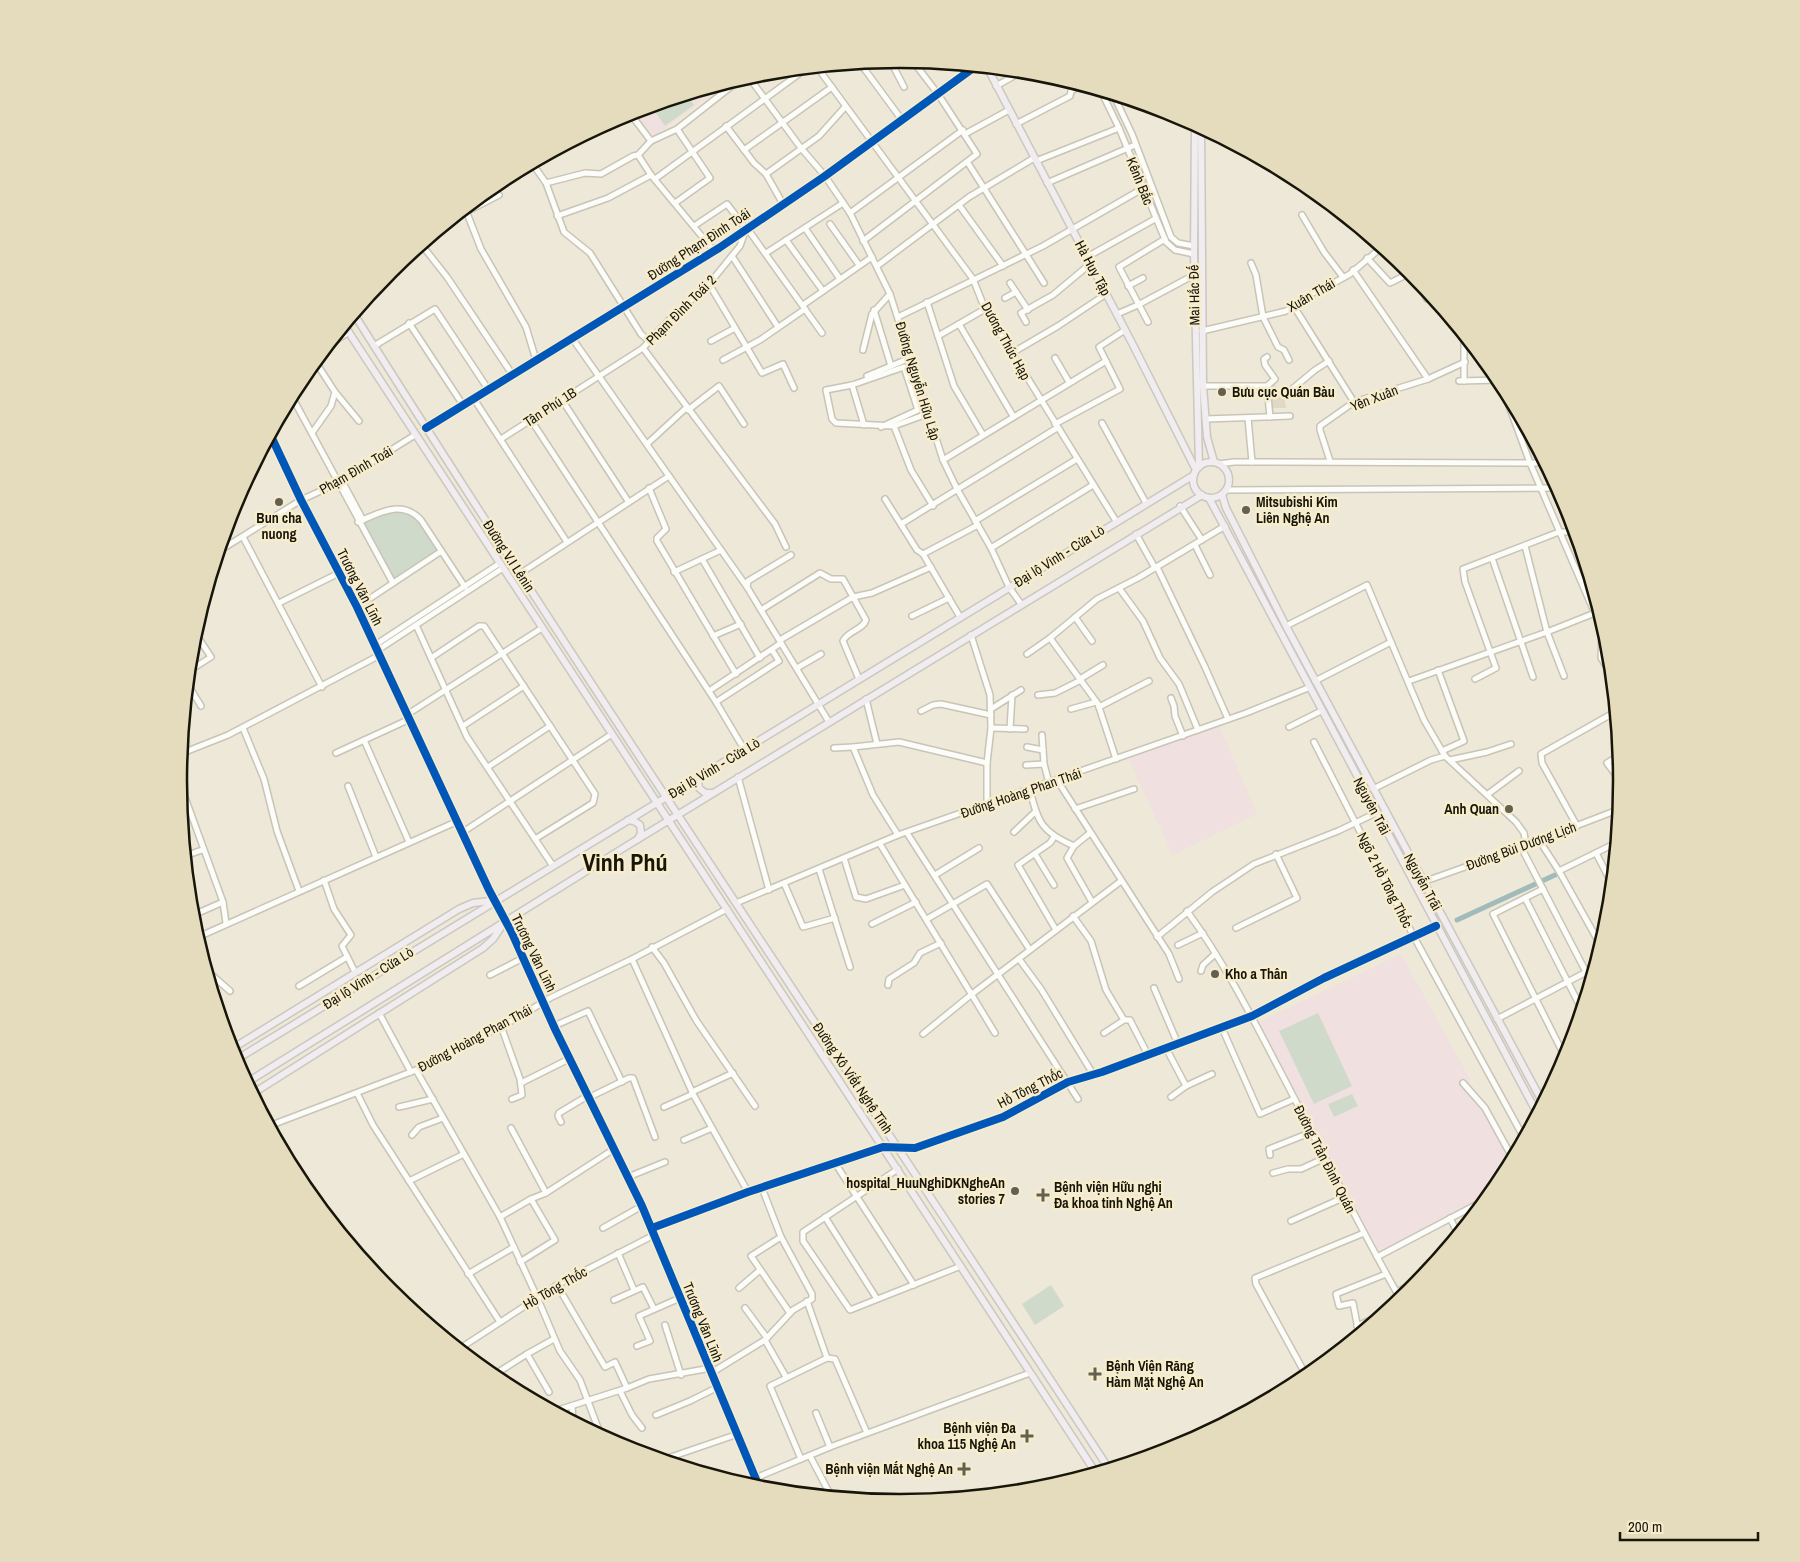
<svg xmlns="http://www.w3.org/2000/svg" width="1800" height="1562" viewBox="0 0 1800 1562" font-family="'Archivo Narrow',sans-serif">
<rect width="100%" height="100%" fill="#ede8d7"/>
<!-- commercial -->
<path fill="#e1d9c6" d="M1276 385V389L1284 394 1286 408H1270L1269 386Z"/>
<!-- education -->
<g fill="#f0e1e0">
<path d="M725 83 657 134 651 133 634 111Z"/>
<path d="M1219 726 1257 814 1173 855 1128 758Z"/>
<path d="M1401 954 1471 1081 1463 1086 1484 1110 1510 1164 1500 1182 1489 1196 1381 1255 1257 1023Z"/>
</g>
<!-- green -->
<g fill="#d0daca">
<path d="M687 95 694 105 665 126 654 110 668 100Z"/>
<path d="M391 509 414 514 440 552 393 583 358 522Z"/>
<path d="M1318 1013 1352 1086 1314 1104 1279 1031Z"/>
<path d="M1352 1094 1358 1106 1334 1117 1328 1104Z"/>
<path d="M1051 1285 1064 1306 1035 1325 1022 1304Z"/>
</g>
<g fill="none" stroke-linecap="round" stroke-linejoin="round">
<!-- canal -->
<path stroke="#a1baba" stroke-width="5" d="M1457 920 1555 875"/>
<!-- minor casing -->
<g stroke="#c8c4b7" stroke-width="8">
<g id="minor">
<path d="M890 60 904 87"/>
<path d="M860 63 902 120"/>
<path d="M817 67 973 279 985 309 1116 521"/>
<path d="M748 76 801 148 825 176 850 213 890 294 943 460 957 489 991 548 1009 587 1021 604"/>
<path d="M996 86 1023 71"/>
<path d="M1101 91 1119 128 1166 242 1175 250 1194 254"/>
<path d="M1113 94 1132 134 1171 237 1178 243 1194 246"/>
<path d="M629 112 651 141"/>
<path d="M1016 124 1070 96 1071 91 1081 85"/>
<path d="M726 126 754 163 766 174 783 204"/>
<path d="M965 134 1009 110"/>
<path d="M744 150 832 87"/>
<path d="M638 155 651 175 714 251"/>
<path d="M1036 161 1119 128"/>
<path d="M532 163 546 183 564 232 590 253 641 334 649 341"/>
<path d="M968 163 1044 283"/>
<path d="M766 174 819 136 845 107"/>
<path d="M655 179 807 68"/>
<path d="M546 183 585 173 601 174 633 156 638 155 651 141 677 129 742 78"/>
<path d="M1047 183 1135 145"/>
<path d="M675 203 710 178 677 129"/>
<path d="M959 205 1003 266"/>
<path d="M465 208 481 249 526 327 536 360"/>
<path d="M466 212 499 195"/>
<path d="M850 213 963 130"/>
<path d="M1302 215 1324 252 1343 277"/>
<path d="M557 216 608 198 651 175"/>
<path d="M830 224 859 265"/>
<path d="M747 228 822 333"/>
<path d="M805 228 840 279"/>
<path d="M786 240 823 291"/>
<path d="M1374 240 1380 248"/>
<path d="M863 241 977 154 938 94 912 60"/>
<path d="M421 244 447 277 512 374"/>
<path d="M766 253 843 203"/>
<path d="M732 256 778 327"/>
<path d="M1087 257 1155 219"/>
<path d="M1367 258 1390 283 1412 272"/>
<path d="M1251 263 1256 275 1263 317 1278 347 1284 350 1289 360"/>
<path d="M877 266 969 197 1034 158"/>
<path d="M1353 270 1428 379"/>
<path d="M1412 272 1427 299 1435 300"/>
<path d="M1010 283 1016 292"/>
<path d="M709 284 762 373 783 364 794 388"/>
<path d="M1128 286 1143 278"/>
<path d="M1005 298 1016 292 1028 310"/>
<path d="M927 302 954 386 983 435"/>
<path d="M803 305 872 257"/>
<path d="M1293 305 1354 402"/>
<path d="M874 310 891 366"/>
<path d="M1117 314 1138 305 1194 275"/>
<path d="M898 317 1043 246 1142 189"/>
<path d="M1026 322 1021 313 1053 295 1090 264"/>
<path d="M1148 322 1119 267 1165 239"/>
<path d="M409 323 463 405"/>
<path d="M959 324 1013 416"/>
<path d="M1202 331 1286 311 1322 287 1332 284 1350 274 1382 247"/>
<path d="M1464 335V381"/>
<path d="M938 336 985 309"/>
<path d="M572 338 747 587"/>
<path d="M711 341 735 328"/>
<path d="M328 345 349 332"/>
<path d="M374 346 435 309 488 389"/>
<path d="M643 348 775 524 786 547"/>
<path d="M863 350 872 314 890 294"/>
<path d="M1012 353 1058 326 1106 294"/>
<path d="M1267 357 1264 359 1265 365 1275 379 1267 386"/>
<path d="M1055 358 1069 382"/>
<path d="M723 360 760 340 805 309"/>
<path d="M315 361 335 392 359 421"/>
<path d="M867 376 910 358"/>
<path d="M1498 376 1530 463 1602 630 1601 658 1612 675"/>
<path d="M1459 381 1500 380"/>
<path d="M852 385 864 425"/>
<path d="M1203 386H1267L1270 417"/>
<path d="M1291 390 1315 370 1329 361"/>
<path d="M291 395 393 583"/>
<path d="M474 399 567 542"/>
<path d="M562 400 628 501"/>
<path d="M688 410 719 386 744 424"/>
<path d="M1248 418 1252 462"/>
<path d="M1205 419 1290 416"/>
<path d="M531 420 716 702 744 749"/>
<path d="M1102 423 1146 503"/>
<path d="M1055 424 1120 389 1099 347 1125 330"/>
<path d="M894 426 927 414"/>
<path d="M881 427 918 410 904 367 852 385 826 390 832 419 836 423 894 426 911 470 933 506"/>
<path d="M426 428 719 248 825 176 976 66"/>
<path d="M312 433 331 406 335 392"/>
<path d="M270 434 301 500 357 607 489 890 511 931 555 1029 642 1206 760 1489"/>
<path d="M501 439 643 348 669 320 709 284 740 246 746 229 727 204 694 226"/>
<path d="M647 444 686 408"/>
<path d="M943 460 1106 361"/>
<path d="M1330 461 1320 430V426L1354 402 1428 379 1465 362"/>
<path d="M1219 464 1234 462 1545 463"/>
<path d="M342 481 363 520"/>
<path d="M649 488 666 529 657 538V541L736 674"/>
<path d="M1227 490 1558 488"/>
<path d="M885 499 917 550 923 554 960 617"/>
<path d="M1180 506 1202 540"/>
<path d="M975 521 1077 459"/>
<path d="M358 522C379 513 402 499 421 520L465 587"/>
<path d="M901 524 1057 428"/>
<path d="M1136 534 1155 568"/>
<path d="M243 537 322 687"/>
<path d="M1195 545 1210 575"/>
<path d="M1525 546 1547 632 1564 676"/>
<path d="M991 548 1093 485"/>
<path d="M219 551 301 500 338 483 415 435"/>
<path d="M923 554 978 525"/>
<path d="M791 555 748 581 747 587 829 722"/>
<path d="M1492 558 1533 677"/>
<path d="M702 559 760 658"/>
<path d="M1157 567 1205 667 1228 719"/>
<path d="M674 572 721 550"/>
<path d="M521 573 669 476"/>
<path d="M1119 588 1143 621 1160 658 1179 684 1198 730"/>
<path d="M279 603 339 573"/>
<path d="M357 607 440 552"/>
<path d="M761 610 820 573 831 579H843L866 620C863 630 847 631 843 641L859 679"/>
<path d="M912 616 949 598"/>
<path d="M1075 617 1092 641"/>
<path d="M416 625 467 737 553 866"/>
<path d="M1286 626 1367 585 1424 720 1445 756 1516 822 1524 833 1526 845"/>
<path d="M971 635 990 695 991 728 987 763V804"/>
<path d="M713 636 741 624"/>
<path d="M1050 638 1098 704 1116 759"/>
<path d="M780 640 853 597 872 593 931 567"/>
<path d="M375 645 500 563"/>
<path d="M378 650 503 568"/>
<path d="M1027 654 1050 638 1097 599 1138 578 1225 526"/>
<path d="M431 658 479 626H484L595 794 593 803 535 839"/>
<path d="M797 668 821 654"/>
<path d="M1438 670 1464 741 1442 751"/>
<path d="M189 671 211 657 194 631"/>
<path d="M1080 679 1103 665"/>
<path d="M1475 679 1496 668 1465 582 1463 569 1559 532H1576"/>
<path d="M1315 681 1391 642"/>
<path d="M1409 681 1547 632 1600 611"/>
<path d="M187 683 201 706"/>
<path d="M709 691 781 643"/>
<path d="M1038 695 1055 693 1081 680"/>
<path d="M1171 698 1174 706 1175 716 1183 736"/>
<path d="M866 699 877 744"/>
<path d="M716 702 779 661 772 650"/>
<path d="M1099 707 1149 681"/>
<path d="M991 709 1021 690"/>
<path d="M1071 709 1096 702"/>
<path d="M921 711 933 705 941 704 991 715"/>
<path d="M408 714 542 628"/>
<path d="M463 726 524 686"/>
<path d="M1289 727 1321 711"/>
<path d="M243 728 264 779 277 831 299 891"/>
<path d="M991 728 1025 729"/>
<path d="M1010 729 1012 695"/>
<path d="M1042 735 1044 764 1049 783"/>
<path d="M364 740 409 842"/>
<path d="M1314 742 1414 937 1524 1138"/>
<path d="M1027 747 1043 750"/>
<path d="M834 748 853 747"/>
<path d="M336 753 410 719"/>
<path d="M180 754 228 735 380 655"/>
<path d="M1620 755 1607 763 1622 783"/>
<path d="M1450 760 1487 752 1511 744"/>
<path d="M1026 765 1044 764"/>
<path d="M488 767 550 726"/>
<path d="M738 777 769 890"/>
<path d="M178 778 223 902 226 923"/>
<path d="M1057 780 1169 954 1179 979"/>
<path d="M348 786 376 857"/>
<path d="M1373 789 1431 760 1445 756"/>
<path d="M1030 790C1038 823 1042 832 1074 846"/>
<path d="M1488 794 1519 771"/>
<path d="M1075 809 1134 789"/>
<path d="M1577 826 1542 763 1541 754 1615 712"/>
<path d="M463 832 612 734"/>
<path d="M1014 832 1035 812"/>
<path d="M907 833 1078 1099"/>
<path d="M1090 833 1074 846 1067 858 1092 902"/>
<path d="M898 835 873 795 853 747 899 742 987 763"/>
<path d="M1054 837 1050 843 1018 865 1056 930"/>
<path d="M1539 840 1559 871 1601 946"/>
<path d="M880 844 995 1033"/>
<path d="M1521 847 1586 972"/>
<path d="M1596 853 1612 884"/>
<path d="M1035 854 1054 885"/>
<path d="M185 856 202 850"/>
<path d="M844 858 856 897 866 899 905 885"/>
<path d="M819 869 850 967"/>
<path d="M1559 871 1616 843"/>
<path d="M935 875 979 848"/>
<path d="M324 880 334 909 351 935 342 946 355 972"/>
<path d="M1423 882 1521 847 1620 809"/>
<path d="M784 883 803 927 835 918"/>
<path d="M1543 889 1493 914 1566 1059"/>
<path d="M1525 898 1582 1010"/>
<path d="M736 903 898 835 1246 713 1308 688"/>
<path d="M1187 911C1222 959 1250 1013 1277 1065 1318 1143 1357 1223 1401 1300"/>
<path d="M198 913 223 902"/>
<path d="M1073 916 1091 941 1106 990 1124 1020H1130L1148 1055"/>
<path d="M927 919 987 884 1030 950"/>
<path d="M872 924 916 902"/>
<path d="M1236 928 1297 898 1276 854"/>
<path d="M1157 937 1212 892 1254 864 1338 831 1376 813"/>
<path d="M196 938 458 821"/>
<path d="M1178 945 1203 933"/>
<path d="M652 947 664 963 696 1020 755 1106"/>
<path d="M632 959 693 1094 748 1192"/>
<path d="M1019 959 1041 989 1093 1074"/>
<path d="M206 970 230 991"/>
<path d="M1201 971 1203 965 1215 954"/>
<path d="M490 975 523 958"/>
<path d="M888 985 889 979 914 963 920 953 941 943"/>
<path d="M299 986 347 957"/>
<path d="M1154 988 1178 1044"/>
<path d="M379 1013 411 1072"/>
<path d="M1497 1019 1594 968"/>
<path d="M501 1026 520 1079 522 1095 512 1099"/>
<path d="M554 1026 588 1011 622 1082"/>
<path d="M1222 1028 1260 1114 1294 1099"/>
<path d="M1104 1033 1124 1020"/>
<path d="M923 1034 972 994 1121 881"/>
<path d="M1166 1048 1186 1086"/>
<path d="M1562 1051 1571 1046"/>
<path d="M416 1070 500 1217 537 1297 560 1351 580 1380 601 1436"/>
<path d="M521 1083 571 1058"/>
<path d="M1463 1083 1485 1108 1513 1159"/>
<path d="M692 1092 733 1073"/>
<path d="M357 1093 373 1125 500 1322"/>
<path d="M590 1097 629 1078H633L655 1137"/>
<path d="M1171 1097 1186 1086 1212 1074"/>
<path d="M399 1107 433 1099"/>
<path d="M664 1107 693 1094"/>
<path d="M561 1122 558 1116 559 1113 589 1095"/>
<path d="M269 1126 416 1070 519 1017 550 998 632 959 727 909"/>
<path d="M511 1128 546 1193"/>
<path d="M412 1135 419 1127 443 1118"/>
<path d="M684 1140 712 1128"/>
<path d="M1270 1155 1269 1149 1312 1132"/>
<path d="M835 1163 914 1285"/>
<path d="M898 1169 803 1232V1241L850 1310 961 1266"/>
<path d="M1273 1173 1288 1169H1301L1325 1158"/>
<path d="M628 1177 665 1162"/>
<path d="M409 1181 464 1154"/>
<path d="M500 1217 531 1199 546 1193 614 1149"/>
<path d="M825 1217 877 1299"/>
<path d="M1450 1218 1458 1234"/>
<path d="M1291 1221 1345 1197"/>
<path d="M603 1228 642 1206"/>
<path d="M652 1228 748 1192 883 1147 915 1148 1003 1117 1068 1082 1102 1072 1252 1016 1324 978 1436 926"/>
<path d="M781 1237 751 1256 790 1313"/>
<path d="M618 1253 634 1290"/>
<path d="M1377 1257 1487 1199"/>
<path d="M520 1262 555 1240 531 1199"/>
<path d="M468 1274 514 1247"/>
<path d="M557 1285 605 1367 615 1362 627 1388"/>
<path d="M739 1288 760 1270"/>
<path d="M1397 1292 1421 1279"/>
<path d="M614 1300 643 1287 654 1309"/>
<path d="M807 1301 827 1358"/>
<path d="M745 1308 767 1338"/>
<path d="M665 1325 681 1375"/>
<path d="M1357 1326 1373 1319 1375 1321"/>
<path d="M1359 1334 1353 1303 1339 1306 1336 1294 1386 1274"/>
<path d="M765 1340 786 1377"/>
<path d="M637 1346 650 1341 639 1316 680 1298"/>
<path d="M459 1349 557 1285 654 1235"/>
<path d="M527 1354 554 1339"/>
<path d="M492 1376 527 1354 549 1392"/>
<path d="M1307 1377 1256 1284 1255 1278 1364 1233"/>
<path d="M620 1391 632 1415 642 1428"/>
<path d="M572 1406 573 1421"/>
<path d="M555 1411 627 1388 649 1379 711 1368 716 1370 765 1340 793 1310 812 1299V1294L781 1237 762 1188"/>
<path d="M816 1413 830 1447"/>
<path d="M656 1415 690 1401 716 1388"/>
<path d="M810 1456 831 1496"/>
<path d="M801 1459 770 1386 827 1358 835 1359 867 1433"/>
<path d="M662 1460 738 1434"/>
<path d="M741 1484 830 1447 1030 1373"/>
</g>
</g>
<!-- major casing -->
<g stroke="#cac8bf" stroke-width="9">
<g id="major">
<path d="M987 67 1132 343 1196 470"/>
<path d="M1195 124 1194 254 1199 467"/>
<path d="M1201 127 1203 386 1207 437 1214 462"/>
<path d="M354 314C599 703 858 1084 1109 1469"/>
<path d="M344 325 1096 1473"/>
<circle cx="1211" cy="480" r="18"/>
<path d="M1222 495 1226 508 1286 626 1543 1103"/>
<path d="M1209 498 1537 1113"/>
<path d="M702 775 698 781 699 788 705 793H711"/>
<path d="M628 820 634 821 640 825 641 833 638 839"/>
<path d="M230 1050 459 909 473 903 490 901"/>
<path d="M234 1061 1194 475"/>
<path d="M246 1083 625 847 1202 495"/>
<path d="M252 1094 483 948 493 939 504 923"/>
</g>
</g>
<!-- minor -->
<use href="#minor" stroke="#fcfcf9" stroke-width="5"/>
<!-- major -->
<use href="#major" stroke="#f0ecef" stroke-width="6"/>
<!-- cycleway casing -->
<g stroke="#f7edcd" stroke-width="11">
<g id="cycleway">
<path d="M426 428 719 248 825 176 976 66"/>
<path d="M270 434 301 500 357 607 489 890 511 931 555 1029 642 1206 760 1489"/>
<path d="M652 1228 748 1192 883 1147 915 1148 1003 1117 1068 1082 1102 1072 1252 1016 1324 978 1436 926"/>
</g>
</g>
<!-- cycleway -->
<use href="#cycleway" stroke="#0057b8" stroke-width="8"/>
</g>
<!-- markers -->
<g fill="#635f51" stroke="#f7edcd" stroke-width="2">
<circle cx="1222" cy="392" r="5"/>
<circle cx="279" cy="502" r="5"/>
<circle cx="1246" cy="510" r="5"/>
<circle cx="1509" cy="809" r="5"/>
<circle cx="1215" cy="974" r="5"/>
<circle cx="1015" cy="1191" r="5"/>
<path d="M1040.5 1187.5h5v5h5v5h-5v5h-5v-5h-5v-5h5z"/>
<path d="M1092.5 1366.5h5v5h5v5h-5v5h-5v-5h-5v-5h5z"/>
<path d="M1024.5 1428.5h5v5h5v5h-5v5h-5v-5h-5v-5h5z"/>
<path d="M961.5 1461.5h5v5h5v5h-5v5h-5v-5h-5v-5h5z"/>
</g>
<g text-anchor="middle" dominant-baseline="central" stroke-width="5" stroke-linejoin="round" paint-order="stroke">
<!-- street labels -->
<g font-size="14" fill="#181509" stroke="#f7edcd">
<text transform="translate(1140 181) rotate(68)">Kênh Bắc</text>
<text transform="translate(699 244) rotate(-33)">Đường Phạm Đình Toái</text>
<text transform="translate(1093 268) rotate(62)">Hà Huy Tập</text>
<text transform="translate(1194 295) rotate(-91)">Mai Hắc Đế</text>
<text transform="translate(1311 295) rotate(-30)">Xuân Thái</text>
<text transform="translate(681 310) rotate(-45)">Phạm Đình Toái 2</text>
<text transform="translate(1006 341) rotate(61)">Dương Thúc Hạp</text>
<text transform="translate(918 381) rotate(73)">Đường Nguyễn Hữu Lập</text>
<text transform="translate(1374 398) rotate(-21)">Yên Xuân</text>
<text transform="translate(550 407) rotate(-33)">Tân Phú 1B</text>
<text transform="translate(356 470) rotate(-30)">Phạm Đình Toái</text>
<text transform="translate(509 556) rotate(57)">Đường V.I Lênin</text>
<text transform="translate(1059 556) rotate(-32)">Đại lộ Vinh - Cửa Lò</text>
<text transform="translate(360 587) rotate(63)">Trương Văn Lĩnh</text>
<text transform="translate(714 768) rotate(-31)">Đại lộ Vinh - Cửa Lò</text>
<text transform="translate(1021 793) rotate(-19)">Đường Hoàng Phan Thái</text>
<text transform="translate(1372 806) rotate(62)">Nguyên Trãi</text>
<text transform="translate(1521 846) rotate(-20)">Đường Bùi Dương Lịch</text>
<text transform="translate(1385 880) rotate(63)">Ngõ 2 Hồ Tông Thốc</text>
<text transform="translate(1423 882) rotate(61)">Nguyễn Trãi</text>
<text transform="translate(534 953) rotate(64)">Trương Văn Lĩnh</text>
<text transform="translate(368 978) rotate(-32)">Đại lộ Vinh - Cửa Lò</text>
<text transform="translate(475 1038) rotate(-28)">Đường Hoàng Phan Thái</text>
<text transform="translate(853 1078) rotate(56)">Đường Xô Viết Nghệ Tĩnh</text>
<text transform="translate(1030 1088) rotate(-27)">Hồ Tông Thốc</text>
<text transform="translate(1325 1159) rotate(63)">Đường Trần Đình Quán</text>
<text transform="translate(555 1288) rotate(-30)">Hồ Tông Thốc</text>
<text transform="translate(703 1322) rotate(68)">Trương Văn Lĩnh</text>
</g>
<!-- poi labels -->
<g font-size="14" font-weight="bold" fill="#181509" stroke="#f7edcd" text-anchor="start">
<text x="1232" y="392">Bưu cục Quán Bàu</text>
<text x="1256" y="502">Mitsubishi Kim<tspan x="1256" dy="16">Liên Nghệ An</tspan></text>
<text x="279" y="518" text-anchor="middle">Bun cha<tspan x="279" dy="16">nuong</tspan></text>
<text x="1499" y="809" text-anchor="end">Anh Quan</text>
<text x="1225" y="974">Kho a Thân</text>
<text x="1005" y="1183" text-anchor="end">hospital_HuuNghiDKNgheAn<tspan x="1005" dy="16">stories 7</tspan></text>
<text x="1054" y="1187">Bệnh viện Hữu nghị<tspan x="1054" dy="16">Đa khoa tỉnh Nghệ An</tspan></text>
<text x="1106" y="1366">Bệnh Viện Răng<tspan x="1106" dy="16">Hàm Mặt Nghệ An</tspan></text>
<text x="1016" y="1428" text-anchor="end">Bệnh viện Đa<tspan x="1016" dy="16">khoa 115 Nghệ An</tspan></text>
<text x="953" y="1469" text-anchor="end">Bệnh viện Mắt Nghệ An</text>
</g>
<!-- town labels -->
<g font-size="24" font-weight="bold" fill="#181509" stroke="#f7edcd">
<text x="625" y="862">Vinh Phú</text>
</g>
</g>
<!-- crop -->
<path d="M0 0H1800V1562H0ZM187 781a713 713 0 1 1 1426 0a713 713 0 1 1-1426 0Z" fill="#e5dcbd" fill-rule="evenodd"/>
<path fill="none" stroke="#181509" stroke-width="2.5" d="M187 781a713 713 0 1 1 1426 0a713 713 0 1 1-1426 0Z"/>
<!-- scale -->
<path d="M1620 1532v8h138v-8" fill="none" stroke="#181509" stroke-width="2.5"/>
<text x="1628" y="1532" font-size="15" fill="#181509" stroke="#f7edcd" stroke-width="4" paint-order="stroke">200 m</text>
</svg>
